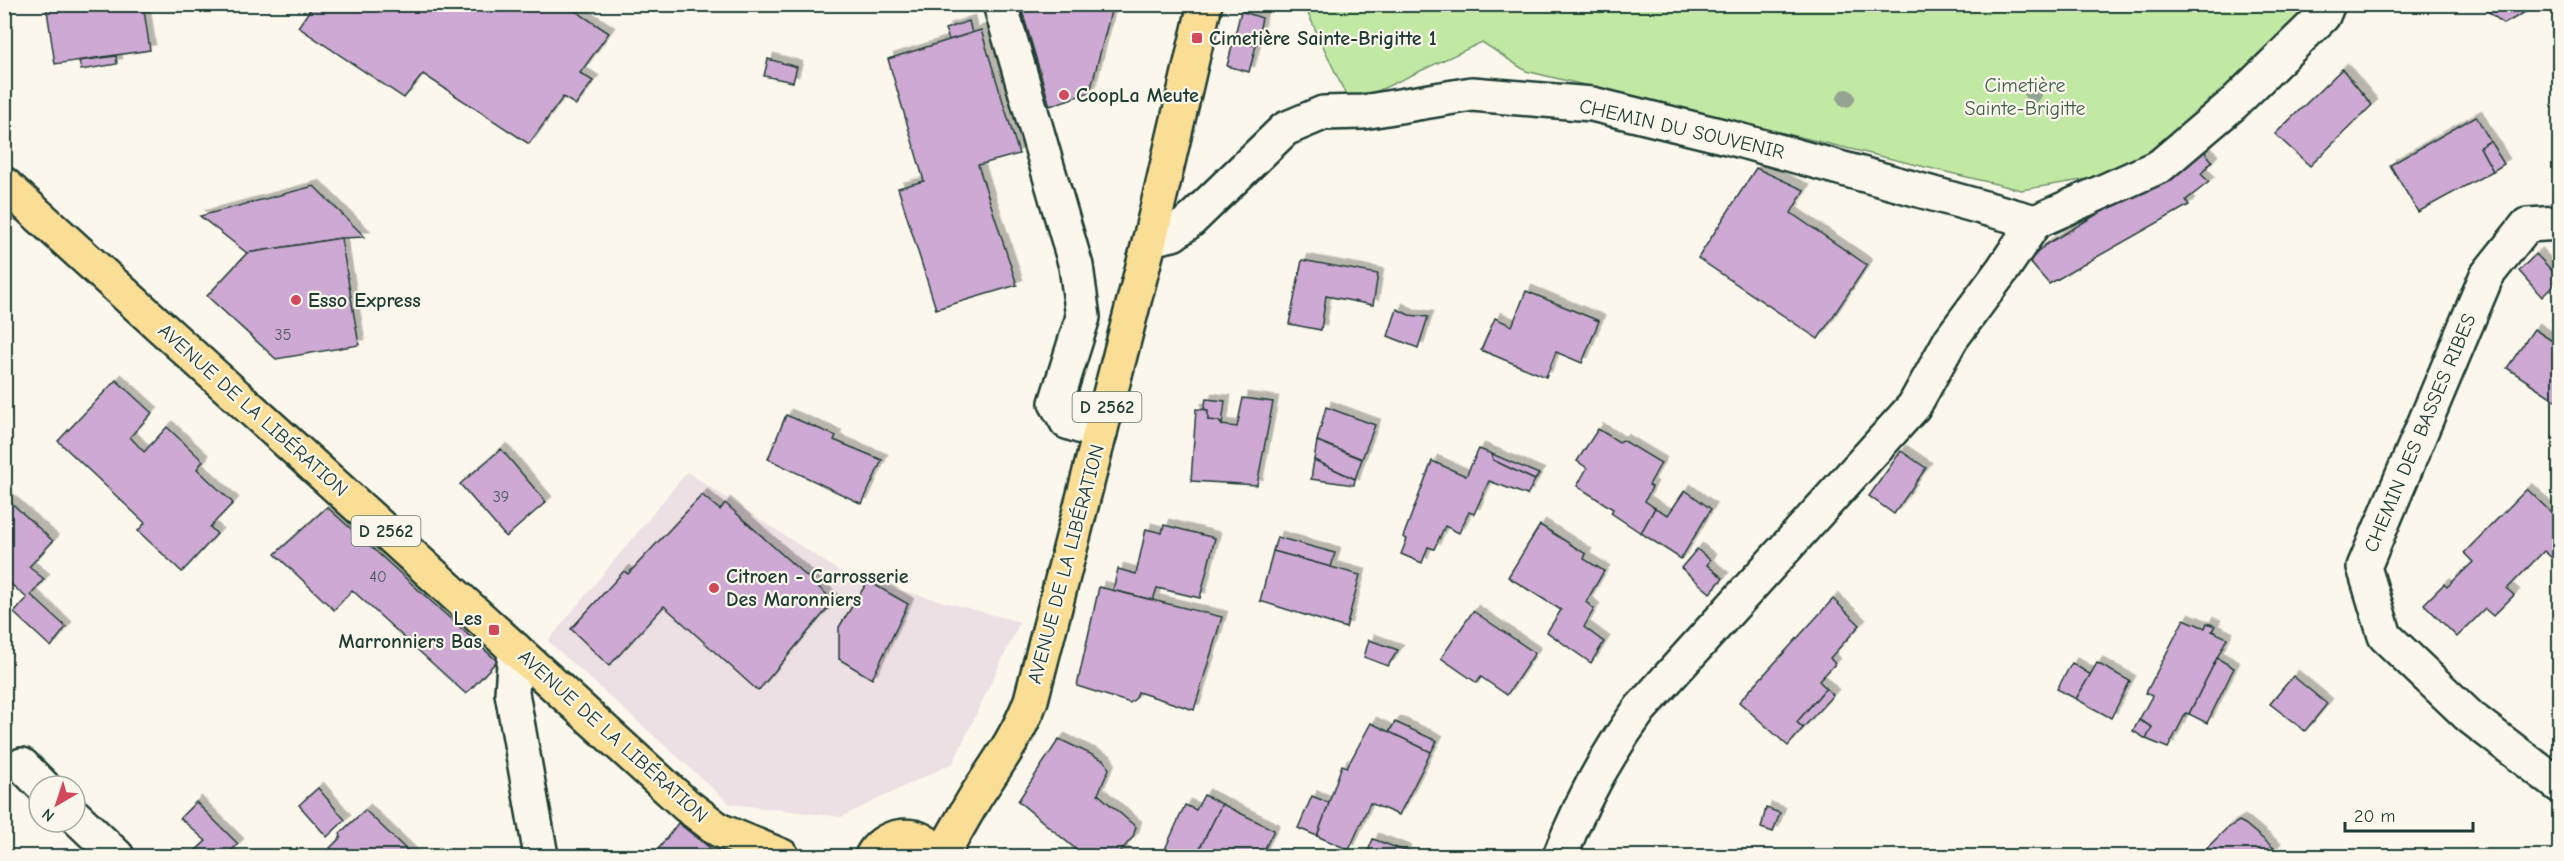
<svg xmlns="http://www.w3.org/2000/svg" width="2564" height="861" viewBox="0 0 2564 861" font-family="'Comic Neue',sans-serif">
<defs>
<filter id="shadow"><feDropShadow dx="5.5" dy="-5.5" stdDeviation="0" flood-color="#0004"/></filter>
</defs>
<rect width="100%" height="100%" fill="#fbf7ec"/>
<filter id="ink" filterUnits="userSpaceOnUse"><feTurbulence type="fractalNoise" baseFrequency=".0167" numOctaves="2"/><feDisplacementMap in="SourceGraphic" scale="12" xChannelSelector="R" yChannelSelector="G"/><feConvolveMatrix kernelMatrix="1 2 1 2 8 2 1 2 1" color-interpolation-filters="sRGB"/></filter>
<g filter="url(#ink)">
<!-- built -->
<path fill="#ede0e4" d="M687 472 847 576 1020 622 953 763 841 817 730 804 548 641Z"/>
<!-- green -->
<path fill="#c2e9a4" stroke="#70936c" stroke-width="1.5" d="M1304 5H2314L2190 126 2141 162 2106 176 2021 190 1526 71 1482 42 1350 104Z"/>
<!-- building -->
<g fill="#cda9d3" stroke="#1f3d34" stroke-width="1.5" filter="url(#shadow)">
<path d="M46 4H143L150 50 55 64Z"/>
<path d="M314 4H565L609 33 580 73 593 81 576 105 563 97 529 144 423 74 404 98 298 27Z"/>
<path d="M1020 4H1113L1090 92 1050 106Z"/>
<path d="M2479 4H2536V6L2504 24Z"/>
<path d="M1241 11 1262 18 1256 46 1234 39Z"/>
<path d="M969 21 972 33 949 40 945 29Z"/>
<path d="M981 30 1019 154 978 165 1017 285 936 309 898 188 924 181 888 59Z"/>
<path d="M1234 39 1256 46 1249 72 1227 66Z"/>
<path d="M116 56 117 64 81 70 79 61Z"/>
<path d="M768 59 797 67 793 82 764 76Z"/>
<path d="M2342 69 2372 105 2310 166 2275 134Z"/>
<path d="M2476 116 2490 141 2480 147 2493 171 2418 212 2390 165Z"/>
<path d="M2490 141 2504 164 2493 171 2480 147Z"/>
<path d="M2201 147 2212 161 2201 174 2209 182 2186 200 2189 205 2049 284 2029 261 2045 245 2133 193Z"/>
<path d="M1756 168 1804 190 1791 213 1867 265 1818 339 1698 258Z"/>
<path d="M314 186 365 237 341 238 247 253 200 216Z"/>
<path d="M341 238 359 345 276 359 207 296 247 253Z"/>
<path d="M2536 254 2560 279 2542 297 2519 271Z"/>
<path d="M1302 260 1378 274 1373 305 1326 296 1321 330 1289 324Z"/>
<path d="M1526 291 1599 321 1582 363 1556 352 1546 377 1481 350 1495 318 1512 326Z"/>
<path d="M1397 309 1409 315 1428 317 1418 348 1388 336Z"/>
<path d="M2534 329 2560 346V403L2507 368Z"/>
<path d="M116 380 152 413 130 437 144 452 167 427 203 461 197 469 233 503 210 527 217 534 182 572 138 531 145 523 58 441Z"/>
<path d="M1243 398 1273 402 1257 485 1191 481 1196 409 1208 410V420L1219 421 1222 425 1237 427Z"/>
<path d="M1206 399 1225 401 1222 425 1219 421 1208 420V410L1204 409Z"/>
<path d="M1326 407 1375 425 1362 459 1317 441Z"/>
<path d="M786 415 836 436 834 440 882 460 862 504 768 459Z"/>
<path d="M1598 429 1619 442 1623 440 1661 463 1649 485 1652 487 1645 501 1655 508 1641 533 1611 513 1613 509 1577 486 1587 468 1577 461Z"/>
<path d="M1317 441 1362 459 1355 479 1314 460Z"/>
<path d="M501 449 546 502 506 537 460 484Z"/>
<path d="M1479 449 1492 454 1493 460 1535 480 1527 495 1489 481 1474 514 1469 512 1459 533 1445 526 1434 549 1428 547 1422 563 1401 554 1407 539 1403 537 1432 461 1466 476Z"/>
<path d="M1901 451 1926 468 1894 514 1869 496Z"/>
<path d="M1492 454 1539 474 1535 480 1493 460Z"/>
<path d="M1314 460 1355 479 1354 485 1311 479Z"/>
<path d="M2527 489 2560 521V565L2544 551 2507 589 2514 595 2493 616 2485 609 2457 637 2424 604 2444 584 2447 587 2473 562 2464 553Z"/>
<path d="M1685 490 1711 509 1681 559 1641 533 1655 508 1668 515Z"/>
<path d="M702 495 720 510 725 503 834 601 758 691 664 606 609 666 571 629 624 571 628 574Z"/>
<path d="M7 499 53 541 29 567 44 579 31 595 66 627 51 647 14 613 27 598 4 578V502Z"/>
<path d="M327 507 497 661 466 694 352 590 334 610 275 554Z"/>
<path d="M1164 525 1215 538 1200 598 1157 588 1153 600 1113 590 1118 569 1136 574 1146 529 1162 533Z"/>
<path d="M1540 525 1586 554 1584 559 1604 571 1586 602 1594 609 1584 627 1604 642 1591 663 1547 632 1561 610 1508 577Z"/>
<path d="M1277 537 1335 553 1331 567 1273 551Z"/>
<path d="M1697 549 1710 560 1707 565 1723 578 1710 593 1681 568Z"/>
<path d="M1273 551 1360 575 1346 628 1260 601Z"/>
<path d="M868 581 908 604 872 679 839 659V627Z"/>
<path d="M1099 587 1222 617 1194 710 1138 692 1136 698 1130 703 1077 686Z"/>
<path d="M1833 599 1860 625 1830 658 1835 664 1819 681 1826 688 1797 722 1803 728 1788 746 1739 702Z"/>
<path d="M1473 611 1535 653 1507 695 1481 677 1477 683 1441 658Z"/>
<path d="M2184 619 2205 628 2207 623 2215 626 2212 631 2227 638 2189 714 2186 713 2168 748 2146 739 2152 727 2139 720 2152 696 2146 693Z"/>
<path d="M1369 640 1398 650 1388 666 1364 657Z"/>
<path d="M2217 658 2234 668 2207 723 2189 714Z"/>
<path d="M2072 663 2091 675 2076 699 2057 689Z"/>
<path d="M2097 663 2130 681 2111 718 2076 699Z"/>
<path d="M2293 676 2327 704 2305 731 2270 704Z"/>
<path d="M1826 688 1833 695 1803 728 1797 722Z"/>
<path d="M2139 720 2152 727 2146 739 2133 731Z"/>
<path d="M1395 722 1437 741 1431 752 1389 732Z"/>
<path d="M1371 723 1431 752 1399 815 1370 803 1349 850 1317 836 1342 765 1347 767Z"/>
<path d="M1059 739 1105 761 1109 769 1098 794 1136 827 1133 837 1121 851 1126 856H1084L1018 801Z"/>
<path d="M318 788 345 820 327 837 299 805Z"/>
<path d="M1204 795 1222 804 1196 856H1182L1165 849 1185 805 1196 810Z"/>
<path d="M1312 796 1329 803 1317 836 1298 828Z"/>
<path d="M196 802 238 844 229 853 233 856H190L206 841 180 818Z"/>
<path d="M1222 804 1274 830 1261 856H1196Z"/>
<path d="M1766 808 1780 813 1773 832 1761 828Z"/>
<path d="M365 810 413 856H339L330 848 341 837 340 833Z"/>
<path d="M2239 821 2245 824 2275 849 2268 856H2199L2226 829Z"/>
<path d="M678 823 710 848 704 856H653Z"/>
<path d="M1373 839 1405 851 1403 856H1366Z"/>
<path d="M1075 849 1084 856H1068Z"/>
</g>
<g fill="none" stroke-linecap="round" stroke-linejoin="round">
<!-- minor casing -->
<g stroke="#1f3d34" stroke-width="38">
<g id="minor">
<path d="M1000 4 1076 266 1083 317 1056 403 1067 422 1100 433"/>
<path d="M2035 222 2160 166 2233 104 2323 16 2328 4"/>
<path d="M2560 223 2527 225 2487 275 2364 567 2385 636 2470 717 2560 786"/>
<path d="M1150 239 1173 234 1190 221 1285 129 1323 113 1363 112 1472 94 1592 104 1731 138 2035 222"/>
<path d="M515 649 512 693 541 856"/>
<path d="M22 765 43 786"/>
<path d="M75 816 117 856"/>
<path d="M1560 856C1580 804 1607 754 1640 709L1914 406 1951 339 2003 269 2035 222"/>
</g>
</g>
<!-- primary casing -->
<g stroke="#1f3d34" stroke-width="38">
<g id="primary">
<path d="M4 184 686 805 719 830 782 856"/>
<path d="M872 856C882 836 912 829 929 845 932 848 935 853 937 856"/>
<path d="M941 856C953 837 964 816 976 796 997 764 1018 736 1031 700L1150 239 1205 4"/>
</g>
</g>
<!-- minor -->
<use href="#minor" stroke="#fbf7ec" stroke-width="33"/>
<!-- primary -->
<use href="#primary" stroke="#fbde96" stroke-width="33"/>
</g>
<!-- trees -->
<g fill="#94a393">
<circle cx="2033" cy="94" r="9"/>
<circle cx="1846" cy="98" r="9"/>
</g>
</g>
<!-- markers -->
<g fill="#d1495b" stroke="#fbf7ec" stroke-width="2">
<rect x="1191" y="32" width="12" height="12" rx="3"/>
<circle cx="1064" cy="95" r="6"/>
<circle cx="296" cy="300" r="6"/>
<circle cx="714" cy="588" r="6"/>
<rect x="488" y="624" width="12" height="12" rx="3"/>
</g>
<g text-anchor="middle" dominant-baseline="central" stroke-width="4.5" stroke-linejoin="round" paint-order="stroke">
<!-- number labels -->
<g font-size="16" fill="#4a585c">
<text x="283" y="335">35</text>
<text x="501" y="497">39</text>
<text x="378" y="577">40</text>
</g>
<!-- shield labels -->
<g fill="#fbf7ec" stroke="#61756b" stroke-width="1.5">
<rect x="1072.5" y="392" width="69" height="30" rx="4.5"/>
<rect x="351.5" y="516" width="69" height="30" rx="4.5"/>
</g>
<g font-size="18" font-weight="bold" fill="#1f3d34">
<text x="1107" y="407">D 2562</text>
<text x="386" y="531">D 2562</text>
</g>
<!-- poi labels -->
<g font-size="20" font-weight="bold" fill="#1f3d34" stroke="#fbf7ec" text-anchor="start">
<text x="1209" y="38">Cimetière Sainte-Brigitte 1</text>
<text x="1076" y="95">CoopLa Meute</text>
<text x="308" y="300">Esso Express</text>
<text x="726" y="576">Citroen - Carrosserie<tspan x="726" dy="23">Des Maronniers</tspan></text>
<text x="482" y="618" text-anchor="end">Les<tspan x="482" dy="23">Marronniers Bas</tspan></text>
</g>
<!-- park labels -->
<g font-size="20" fill="#405f4a" stroke="#fbf7ec">
<text x="2025" y="85">Cimetière<tspan x="2025" dy="23">Sainte-Brigitte</tspan></text>
</g>
<!-- street labels -->
<g font-size="20" fill="#1f3d34" stroke="#fbf7ec">
<text transform="translate(1682 129) rotate(13)">CHEMIN DU SOUVENIR</text>
<text transform="translate(253 410) rotate(42)">AVENUE DE LA LIBÉRATION</text>
<text transform="translate(2420 433) rotate(-67)">CHEMIN DES BASSES RIBES</text>
<text transform="translate(1066 564) rotate(-75)">AVENUE DE LA LIBÉRATION</text>
<text transform="translate(613 736) rotate(42)">AVENUE DE LA LIBÉRATION</text>
</g>
</g>
<!-- margin -->
<rect width="2564" height="861" fill="none" stroke="#fbf7ec" stroke-width="24"/>
<rect x="12" y="12" width="2540" height="837" fill="none" stroke="#1f3d34" stroke-width="2" filter="url(#ink)"/>
<!-- north arrow -->
<g transform="translate(57 804) rotate(219)"><circle r="28" fill="#fbf7ec" stroke="#a3ada2" stroke-width="1.5"/>
<path d="M0-4.5L10 22L0 15L-10 22Z" fill="#d1495b"/>
<text y="-9" font-size="16" font-weight="bold" text-anchor="middle" fill="#1f3d34">N</text>
</g>
<!-- scale -->
<path d="M2345 822v9h128v-9" fill="none" stroke="#1f3d34" stroke-width="3"/>
<text x="2354" y="822" font-size="18" fill="#1f3d34" stroke="#fbf7ec" stroke-width="4.5" paint-order="stroke">20 m</text>
</svg>
